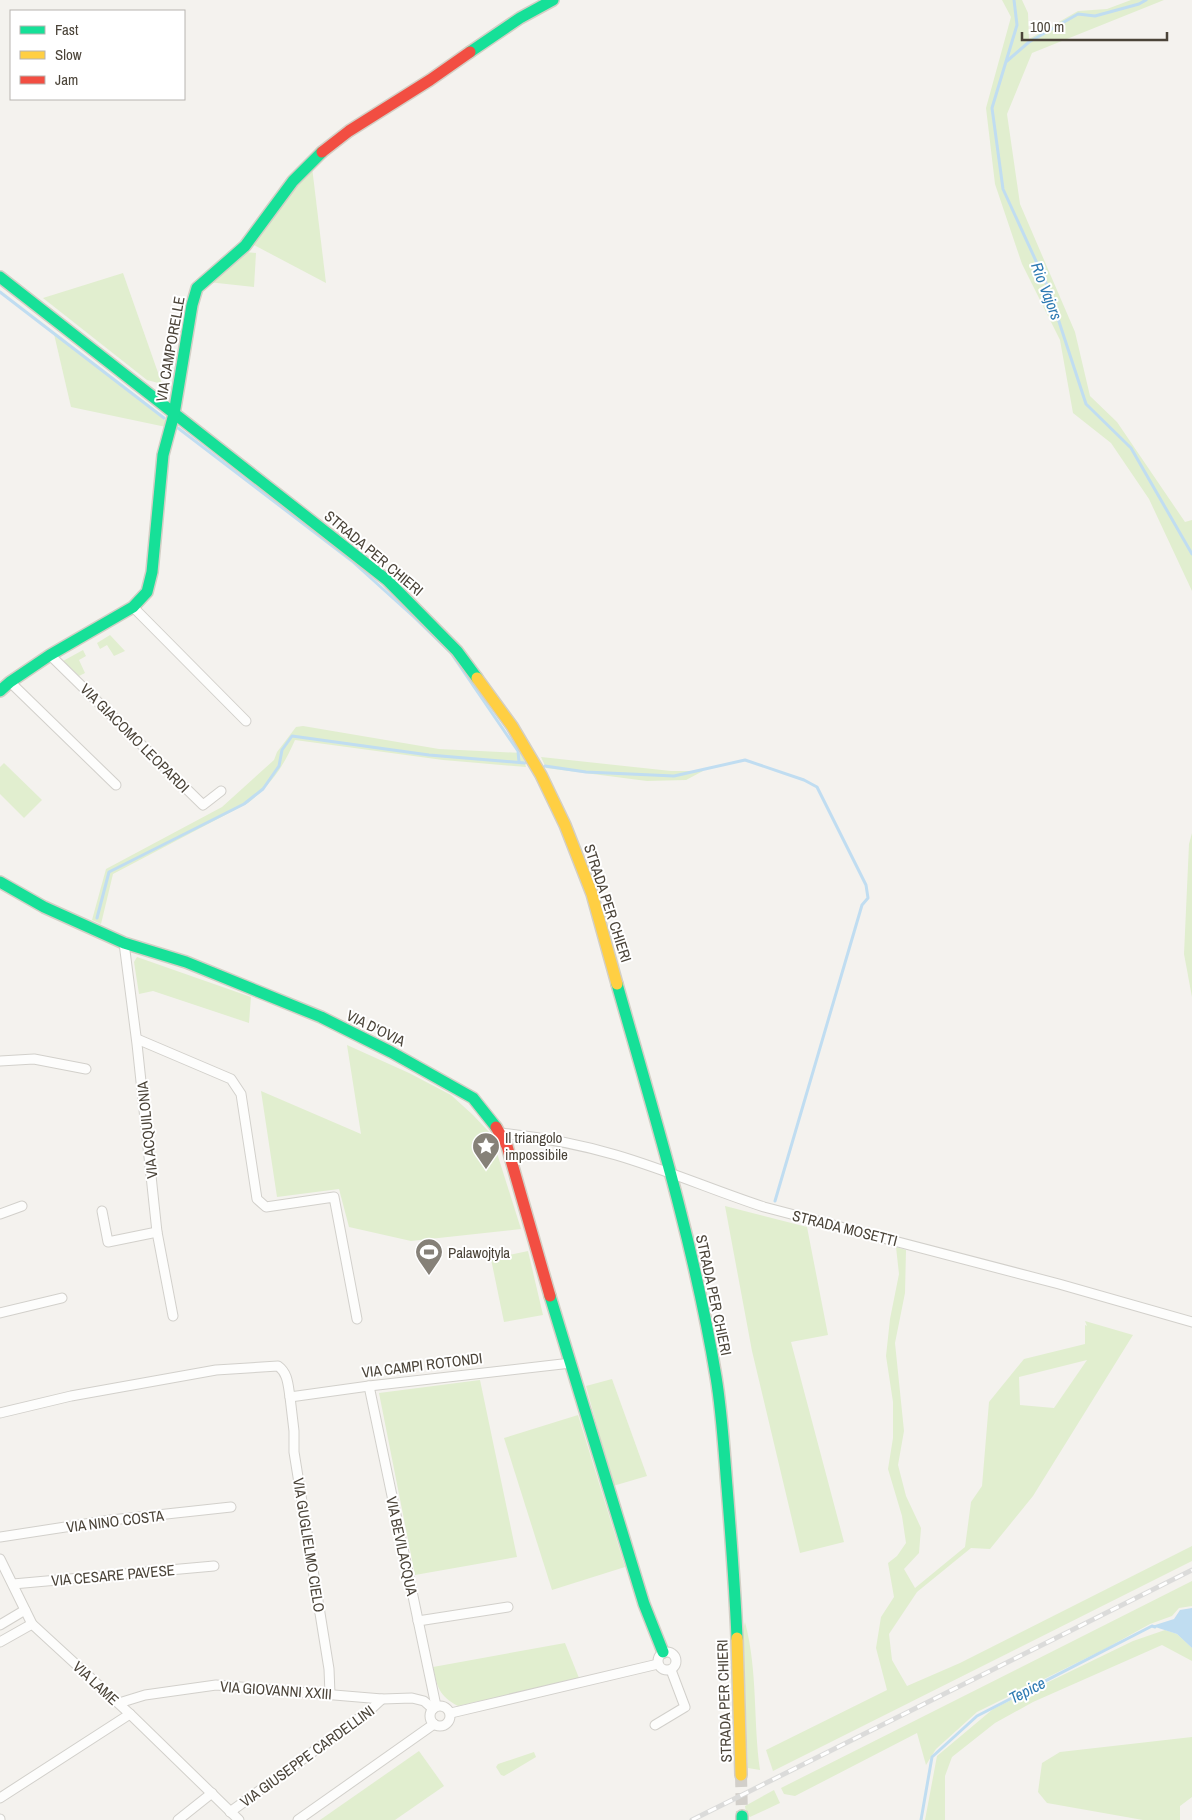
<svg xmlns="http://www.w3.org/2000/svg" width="1192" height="1820" viewBox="0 0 1192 1820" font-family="'Archivo Narrow',sans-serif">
<rect width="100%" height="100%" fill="#f4f2ee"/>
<!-- green -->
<g fill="#e1eecf" fill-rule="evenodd">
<path d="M1002 0H1022L1028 13 1029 39 1078 11 1107 9 1131 0H1164L1032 53 1007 114 1020 204 1075 332 1090 396 1117 422 1185 522 1192 520V591L1149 499 1111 443 1073 413 1060 340 1022 264 995 184 986 108 1011 17Z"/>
<path d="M312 167 326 283 252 244 291 189Z"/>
<path d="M245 252 256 253 254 287 208 282Z"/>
<path d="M123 273 162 384 147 380 43 298Z"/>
<path d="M54 334 165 420 166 427 71 407Z"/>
<path d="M110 635 125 651 114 656 107 645 100 649 97 643Z"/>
<path d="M83 650 86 656 79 660 85 673 79 676 63 661Z"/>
<path d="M303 726 439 749 522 753 526 767 443 760 295 740C282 769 272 783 248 803L113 874 101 924 92 920 106 869 222 807 274 760 277 752 296 727Z"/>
<path d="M541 757 671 771H703L686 780 647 781 546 768Z"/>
<path d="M4 763 42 800 24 818 0 794V767Z"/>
<path d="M1192 833V997L1184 954 1189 844Z"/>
<path d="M137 957 251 997 249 1023 153 991 139 994 134 962Z"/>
<path d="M347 1045 409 1073 451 1095 473 1115 491 1134 521 1229 411 1241 349 1227 339 1189 277 1197 261 1091 361 1134Z"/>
<path d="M725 1206 807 1227 828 1335 791 1342 844 1542 800 1553 752 1351Z"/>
<path d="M896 1247 906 1250 905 1293 895 1343 904 1431 898 1465 906 1496 921 1528 919 1553 904 1569 915 1588 965 1547 971 1502 982 1486 989 1402 1024 1359 1085 1344V1325L1087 1326 1085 1321 1133 1335 1033 1496 990 1549 971 1548 917 1592 889 1634 892 1660 907 1686 960 1663 1192 1546V1561L773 1771 766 1750 887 1690 876 1648 881 1617 894 1597 888 1563 897 1556 906 1543 902 1516 888 1469 893 1438V1402L886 1356 890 1319 899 1274ZM1087 1360 1054 1408 1020 1405 1019 1377Z"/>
<path d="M528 1251 543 1315 504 1322 491 1259Z"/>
<path d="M612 1379 647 1476 613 1486 586 1386Z"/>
<path d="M480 1380 517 1557 415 1575 379 1393Z"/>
<path d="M578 1415 625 1567 552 1590 504 1438Z"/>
<path d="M1192 1581V1606L1179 1608 1172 1616 1150 1624 1103 1650 977 1712 936 1749 926 1765 917 1733 795 1796 784 1794 781 1788Z"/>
<path d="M745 1622C758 1671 753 1721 760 1770L748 1768 743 1631Z"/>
<path d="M1165 1630 1177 1634 1192 1648V1661L1162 1645 1033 1702 995 1723 952 1757 945 1776V1820H925L937 1756 993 1709 1133 1641Z"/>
<path d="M565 1643 579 1678 458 1706C439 1696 437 1687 433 1667Z"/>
<path d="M1192 1737V1797L1180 1806V1820H1143L1047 1803 1038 1792 1042 1763 1060 1752Z"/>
<path d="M419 1751 444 1786 395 1820H320Z"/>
<path d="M534 1752 536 1757 504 1776 501 1775 496 1767 498 1764Z"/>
<path d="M774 1790 780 1803 750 1817 746 1813 745 1806Z"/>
</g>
<!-- water -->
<path fill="#c0ddf1" d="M1192 1608V1648L1177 1634 1152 1626 1174 1619 1180 1610Z"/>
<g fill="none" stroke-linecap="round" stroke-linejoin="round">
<!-- stream -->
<g stroke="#c0ddf1" stroke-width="3">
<path d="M1014 0 1017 25 992 108 1003 189 1047 285 1086 404 1131 448 1192 554"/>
<path d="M1007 61 1029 42 1078 14 1095 16 1139 4 1146 0"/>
<path d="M0 292 164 418"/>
<path d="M178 428 352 561 414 617 451 653 518 751 519 762"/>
<path d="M545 766 586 772 674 776 745 760 804 780 817 787 866 885 868 898 862 905 857 922 775 1201"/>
<path d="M97 918 109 872 244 804 263 789 279 766 282 750 292 736 429 755 525 763"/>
<path d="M921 1820 932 1757 977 1716 1152 1626 1155 1627"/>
</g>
<!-- secondary-tunnel -->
<path stroke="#d2cfca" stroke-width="12" stroke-dasharray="12 6" stroke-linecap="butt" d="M741 1775 742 1816"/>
<!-- street casing -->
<g stroke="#d2d0cb" stroke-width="11">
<g id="street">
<path d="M133 607 246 721"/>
<path d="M50 655 203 805 221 791"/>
<path d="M10 682 116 785"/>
<path d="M124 943 137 1044 157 1232 173 1316"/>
<path d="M137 1039 231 1079 241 1094 257 1199 266 1207 334 1197 357 1319"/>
<path d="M0 1061 34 1059 86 1069"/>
<path d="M500 1133C540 1137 578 1144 616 1155 667 1170 715 1191 764 1207L1059 1284 1192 1322"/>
<path d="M102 1211 108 1242 157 1232"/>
<path d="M0 1214 22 1206"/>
<path d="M0 1313 62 1298"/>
<path d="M369 1386 436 1706"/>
<path d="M290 1397 294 1431V1452L329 1669 330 1694"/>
<path d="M0 1413 71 1396 216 1370 278 1366C288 1373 288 1385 290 1397L369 1386 571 1363"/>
<path d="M0 1537 111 1520 231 1507"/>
<path d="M0 1559 32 1624 130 1714 239 1820"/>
<path d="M13 1584 214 1566"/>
<path d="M418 1621 508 1607"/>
<path d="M0 1625 25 1610"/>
<path d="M0 1642 32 1624"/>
<circle cx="667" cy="1661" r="9"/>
<path d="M119 1703 145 1695 216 1685 382 1699 412 1698 424 1701 433 1709"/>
<circle cx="440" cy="1716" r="10"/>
<path d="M451 1713 658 1664"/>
<path d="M655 1725 685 1707 671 1670"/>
<path d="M0 1798 130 1714"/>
<path d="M230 1812 369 1711 382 1699"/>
<path d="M0 1819V1820"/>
<path d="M178 1820 212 1793"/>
<path d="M298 1820 434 1724"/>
</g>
</g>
<!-- fast casing -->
<g stroke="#d3cfc5" stroke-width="14">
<g id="fast">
<path d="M470 52 520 18 553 0"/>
<path d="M0 277 387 580 457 651 477 678"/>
<path d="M0 691 10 682 50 655 133 607 147 592 152 572 163 455 174 414 192 305 197 288 245 246 293 181 322 152"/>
<path d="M0 882 44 907 124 943 186 962 321 1017 391 1052 473 1098 496 1127"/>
<path d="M617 984C654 1114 694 1244 716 1377 722 1413 724 1451 727 1487 731 1537 735 1588 737 1638"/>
<path d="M550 1296 644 1604 663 1652"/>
<path d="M742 1816V1820"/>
</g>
</g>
<!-- slow casing -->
<g stroke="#d3cfc5" stroke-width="14">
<g id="slow">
<path d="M477 678 512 726 541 775 565 825 592 894 617 984"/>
<path d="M737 1638 741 1775"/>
</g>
</g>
<!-- jam casing -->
<g stroke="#d3cfc5" stroke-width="14">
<g id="jam">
<path d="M322 152 349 131 430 80 470 52"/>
<path d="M496 1127 507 1146 550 1296"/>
</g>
</g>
<!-- street -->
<use href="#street" stroke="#fdfdfc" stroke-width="9"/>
<!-- fast -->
<use href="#fast" stroke="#16e098" stroke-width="11"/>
<!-- slow -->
<use href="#slow" stroke="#ffcf43" stroke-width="11"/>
<!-- jam -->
<use href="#jam" stroke="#f24e42" stroke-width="11"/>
<!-- rail casing -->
<g stroke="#dbdbda" stroke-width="5">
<path id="rail" d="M692 1820 1192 1570"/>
</g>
<!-- rail -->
<use href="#rail" stroke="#fff" stroke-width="3" stroke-dasharray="9" stroke-linecap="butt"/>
</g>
<!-- icons -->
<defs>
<g id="sight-pin" transform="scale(1.4375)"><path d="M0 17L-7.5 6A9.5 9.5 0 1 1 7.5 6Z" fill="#868178" stroke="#fff"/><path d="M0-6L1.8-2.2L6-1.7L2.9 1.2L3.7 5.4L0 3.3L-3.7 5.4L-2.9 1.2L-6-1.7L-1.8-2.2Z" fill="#fff"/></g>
<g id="stadium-pin" transform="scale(1.4375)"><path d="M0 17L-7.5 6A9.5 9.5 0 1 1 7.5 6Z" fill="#868178" stroke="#fff"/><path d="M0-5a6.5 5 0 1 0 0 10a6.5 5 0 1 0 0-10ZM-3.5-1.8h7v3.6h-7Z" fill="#fff"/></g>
</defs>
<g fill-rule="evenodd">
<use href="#sight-pin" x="486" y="1146"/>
<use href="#stadium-pin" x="429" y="1252"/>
</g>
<g text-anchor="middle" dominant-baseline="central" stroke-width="4" stroke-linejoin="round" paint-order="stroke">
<!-- street labels -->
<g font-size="15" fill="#4b4439" stroke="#fff">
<text transform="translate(170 349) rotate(-80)">VIA CAMPORELLE</text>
<text transform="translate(374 553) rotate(40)">STRADA PER CHIERI</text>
<text transform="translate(135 738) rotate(45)">VIA GIACOMO LEOPARDI</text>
<text transform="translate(608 903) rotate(72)">STRADA PER CHIERI</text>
<text transform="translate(376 1028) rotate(26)">VIA D'OVIA</text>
<text transform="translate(147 1130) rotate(-96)">VIA ACQUILONIA</text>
<text transform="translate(845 1228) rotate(14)">STRADA MOSETTI</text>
<text transform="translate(714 1295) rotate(78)">STRADA PER CHIERI</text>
<text transform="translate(422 1365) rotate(-7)">VIA CAMPI ROTONDI</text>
<text transform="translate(115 1521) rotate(-7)">VIA NINO COSTA</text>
<text transform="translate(309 1545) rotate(81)">VIA GUGLIELMO CIELO</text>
<text transform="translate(402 1546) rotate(78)">VIA BEVILACQUA</text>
<text transform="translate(113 1575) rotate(-5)">VIA CESARE PAVESE</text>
<text transform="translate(96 1683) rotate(43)">VIA LAME</text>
<text transform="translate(276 1690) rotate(4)">VIA GIOVANNI XXIII</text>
<text transform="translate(724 1701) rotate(-92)">STRADA PER CHIERI</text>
<text transform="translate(307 1756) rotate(-36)">VIA GIUSEPPE CARDELLINI</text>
</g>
<!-- poi labels -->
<g font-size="15" fill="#4b4439" stroke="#fff" text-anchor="start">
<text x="505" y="1137">Il triangolo<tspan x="505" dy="17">impossibile</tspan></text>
<text x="448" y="1252">Palawojtyla</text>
</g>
<!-- water labels -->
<g font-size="16" font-style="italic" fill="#2e7ab2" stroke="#fff">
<text transform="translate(1047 291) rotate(69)">Rio Vajors</text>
<text transform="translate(1027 1690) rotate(-27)">Tepice</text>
</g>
</g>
<!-- legend -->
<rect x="10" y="10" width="175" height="90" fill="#ffffff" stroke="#b7b4b0"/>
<rect x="20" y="26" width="25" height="8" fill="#16e098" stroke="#b7b4b0"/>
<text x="55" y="35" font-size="15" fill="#4b4439">Fast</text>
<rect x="20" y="51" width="25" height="8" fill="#ffcf43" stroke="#b7b4b0"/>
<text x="55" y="60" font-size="15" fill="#4b4439">Slow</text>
<rect x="20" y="76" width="25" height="8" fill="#f24e42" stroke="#b7b4b0"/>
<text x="55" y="85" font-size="15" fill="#4b4439">Jam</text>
<!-- scale -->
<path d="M1022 32v8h145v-8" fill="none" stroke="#4b4439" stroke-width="2.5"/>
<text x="1030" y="32" font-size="15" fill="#4b4439" stroke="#ffffff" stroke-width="4" paint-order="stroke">100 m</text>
</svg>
